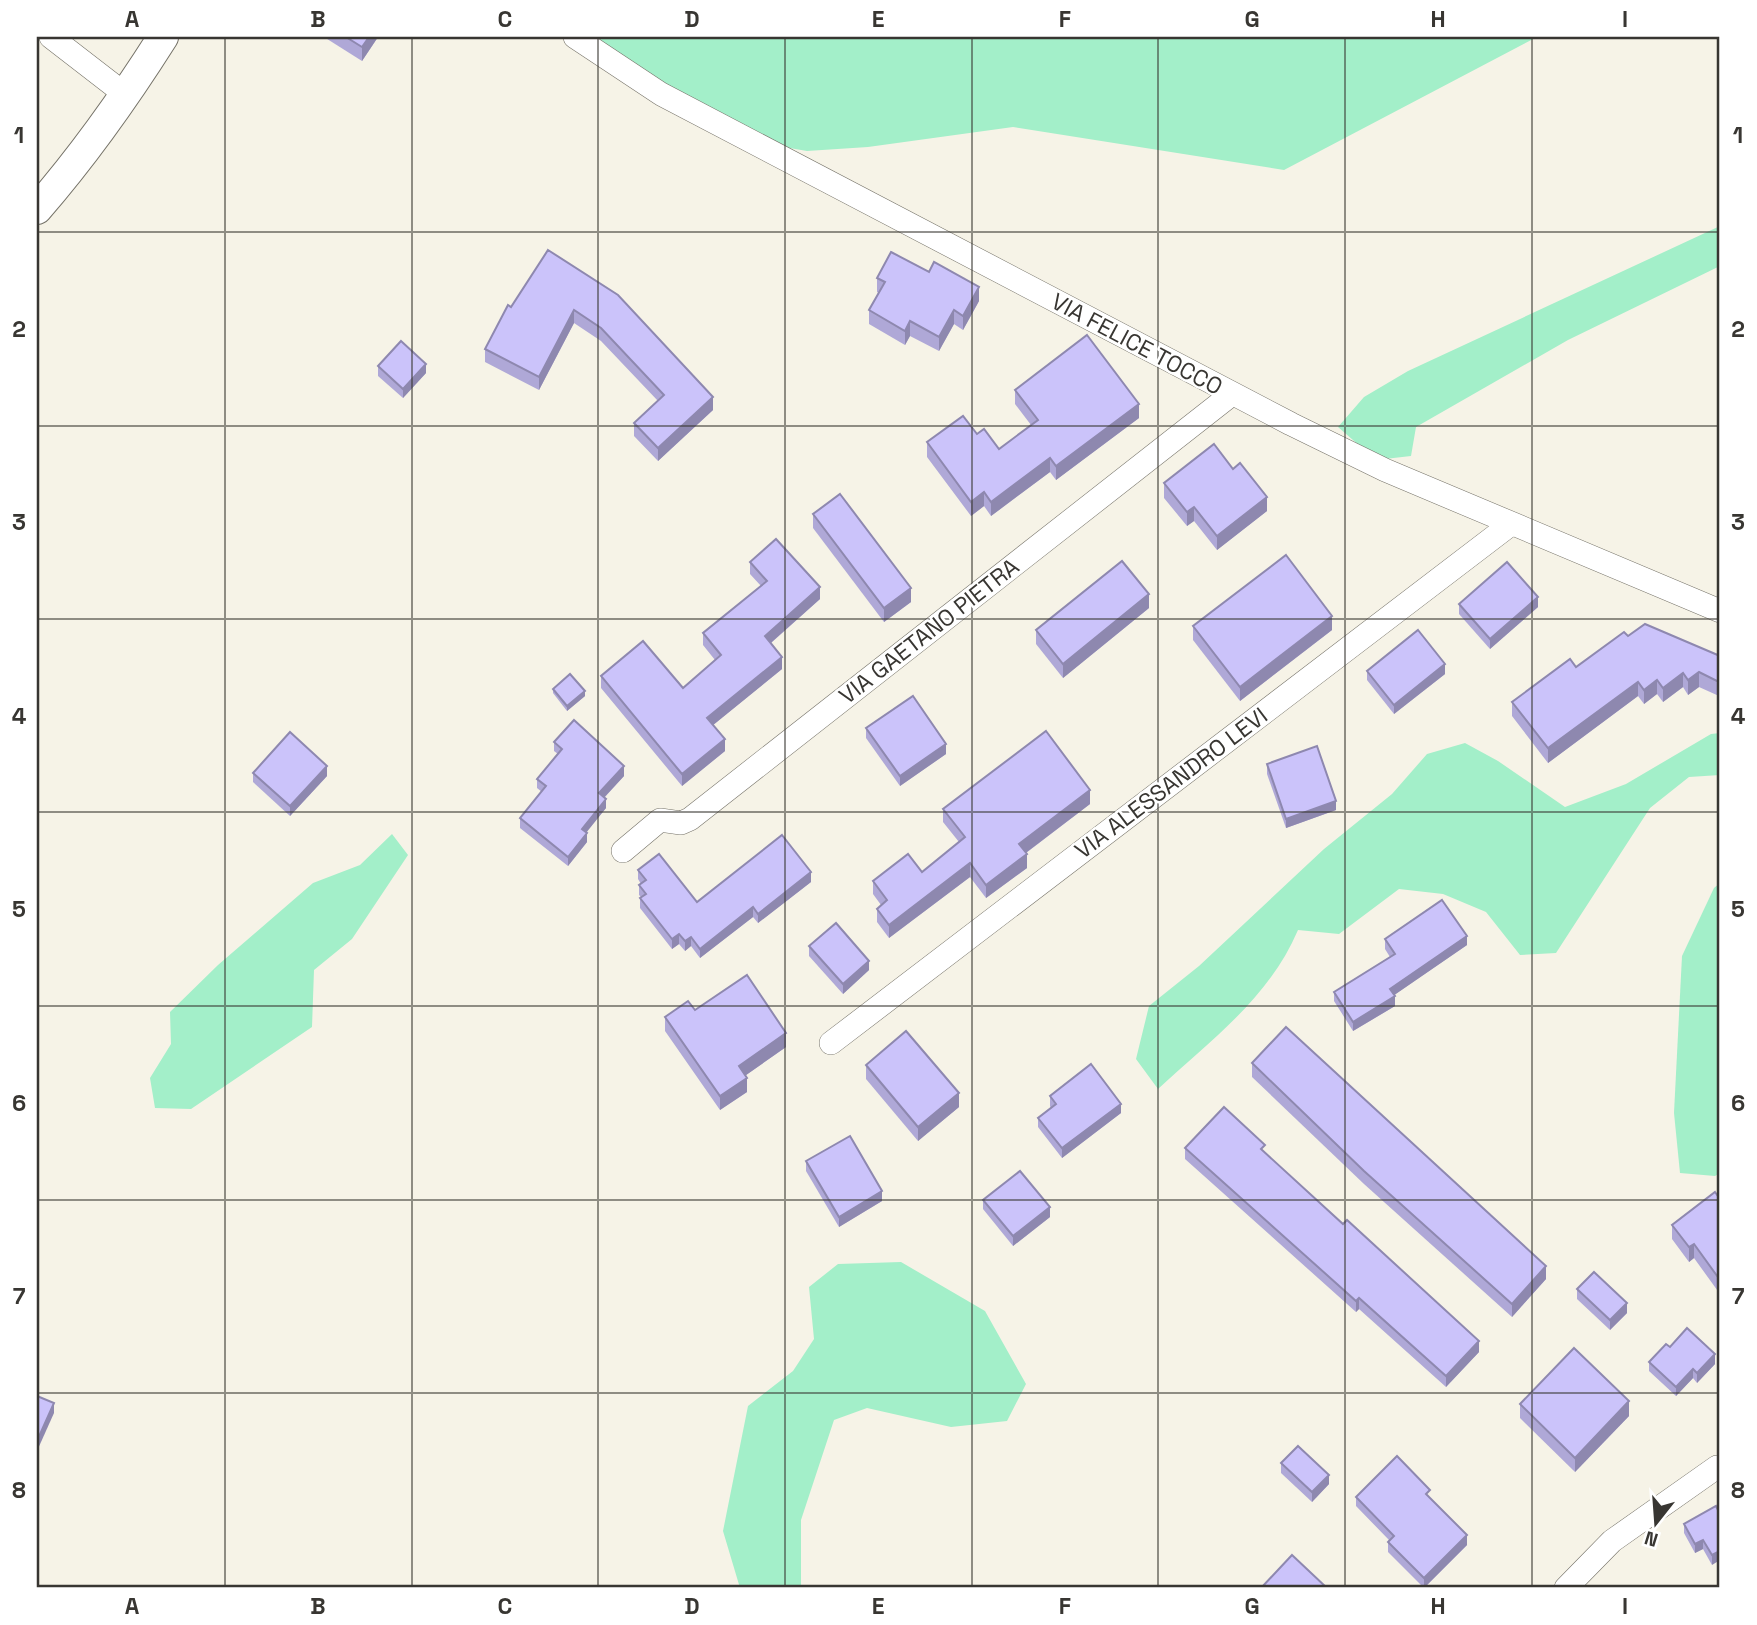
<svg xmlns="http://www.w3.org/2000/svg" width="1757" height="1625" viewBox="0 0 1757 1625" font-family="'Space Grotesk',sans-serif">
<rect width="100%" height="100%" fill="#f6f3e7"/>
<!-- green -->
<g fill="#a3efc9">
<path d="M582 37H1537L1284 170 1013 127 868 147 807 151 778 146 597 50Z"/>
<path d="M1720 226V266L1568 340 1416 427 1411 456 1376 460 1338 427 1364 397 1408 371Z"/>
<path d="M1720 733V775L1689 777 1650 808 1556 953 1520 955 1486 912 1443 894 1399 889 1339 934 1298 930C1269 998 1212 1039 1158 1089L1136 1059 1149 1006 1199 966 1324 849 1392 794 1427 754 1465 743 1498 761 1565 807 1626 784 1711 734Z"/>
<path d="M392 834 408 855 352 939 314 970 312 1027 191 1109 155 1108 150 1078 171 1044 170 1012 218 965 313 883 360 865Z"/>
<path d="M1720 883V1173L1715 1176 1680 1173 1674 1113 1682 956 1714 888Z"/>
<path d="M901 1262 985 1311 1026 1384 1007 1421 951 1427 867 1408 834 1420 801 1520V1588H740L723 1531 748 1406 793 1371 814 1339 809 1287 838 1264Z"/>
</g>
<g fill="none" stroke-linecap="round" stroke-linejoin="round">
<!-- minor casing -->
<g stroke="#757268" stroke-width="24">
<g id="minor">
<path d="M51 37 126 95"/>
<path d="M575 37 661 94 1291 424 1385 470 1720 611"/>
<path d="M623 851 660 820 681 823 690 819 1232 394"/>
<path d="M831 1043 1511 524"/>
<path d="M1566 1588 1612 1541 1717 1467"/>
</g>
</g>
<!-- tertiary casing -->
<g stroke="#757268" stroke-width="32">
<path id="tertiary" d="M37 209C84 155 125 97 163 37"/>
</g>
<!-- minor -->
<use href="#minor" stroke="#fff" stroke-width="23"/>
<!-- tertiary -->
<use href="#tertiary" stroke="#fff" stroke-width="30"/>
</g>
<!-- wall -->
<g fill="#afa8d7">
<path d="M324 37H378L362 61Z"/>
<path d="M548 250 713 410 658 461 634 436V423L658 401 601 341 574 323 539 390 485 362V349L511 307Z"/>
<path d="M929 272 979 301 963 330 954 324 939 351 910 336 905 345 869 324V310L879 293 877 292V278Z"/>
<path d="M378 366 426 373 403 398 378 376Z"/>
<path d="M1015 390 1139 418 1056 480 1050 472 991 516 984 506 971 516 927 457V442L977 434 999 449 1031 425 1015 404Z"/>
<path d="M1233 469 1267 511 1217 550 1194 521 1187 526 1164 498V483Z"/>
<path d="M813 514 911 602 884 622 813 528Z"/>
<path d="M750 562 820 599 771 643 782 669 713 725 725 751 682 786 601 688V676L683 688 715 660 703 645V633L761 586 750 574Z"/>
<path d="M1459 604 1538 607 1490 649 1459 614Z"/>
<path d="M1149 608 1063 678 1036 644V630Z"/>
<path d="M1193 626 1332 630 1240 701 1193 640Z"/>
<path d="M1628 636 1720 656V692L1719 696 1699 687 1688 695 1683 687 1663 702 1657 694 1644 704 1638 696 1548 763 1512 716V702L1576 667Z"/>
<path d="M1367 671 1445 674 1394 714 1367 680Z"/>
<path d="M553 689 585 696 567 711 553 693Z"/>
<path d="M866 728 946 754 900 786 866 738Z"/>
<path d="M554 742 624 776 604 798 606 808 586 832 587 842 568 866 520 828V818L542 792 537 788V779L558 754 554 751Z"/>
<path d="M1267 764 1336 810 1286 828 1267 774Z"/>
<path d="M253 773 327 776 290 816 253 782Z"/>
<path d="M1090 804 1026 853 1027 868 986 898 970 877 889 938 877 922V909L881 905 873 894V881L922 872 959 842 943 822V809Z"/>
<path d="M638 870 697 902 811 882 758 923 753 917 700 958 691 946 685 951 679 944 672 949 640 908V898L641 897 639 895V885L641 884 638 879Z"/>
<path d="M1385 939 1467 945 1394 995 1395 1006 1353 1031 1334 1001V992L1390 957 1385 949Z"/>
<path d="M809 946 869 970 843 994 809 956Z"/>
<path d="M695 1010 786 1047 746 1075 747 1092 720 1110 665 1031V1017Z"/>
<path d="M1252 1063 1546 1279 1512 1317 1364 1184 1252 1077Z"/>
<path d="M866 1065 959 1107 918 1141 866 1079Z"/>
<path d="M1050 1096 1121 1113 1062 1158 1038 1127V1118L1051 1108 1050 1106Z"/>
<path d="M1185 1148 1265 1153 1479 1352 1446 1387 1359 1309 1356 1312 1185 1159Z"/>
<path d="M806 1161 882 1201 839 1227 806 1171Z"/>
<path d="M1720 1199V1294L1694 1258 1689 1262 1672 1239V1225Z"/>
<path d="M983 1200 1050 1217 1013 1246 983 1209Z"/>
<path d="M1577 1289 1627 1313 1610 1330 1577 1299Z"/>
<path d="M1670 1347 1715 1364 1697 1383 1693 1378 1676 1396 1649 1371V1362Z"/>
<path d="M1520 1404 1629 1416 1575 1472 1520 1418Z"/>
<path d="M1281 1463 1329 1484 1312 1502 1281 1473Z"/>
<path d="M1356 1497 1430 1498 1467 1545 1424 1588 1388 1552V1542L1389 1540 1356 1506Z"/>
<path d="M1720 1514 1712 1565 1703 1549 1695 1553 1684 1533V1524Z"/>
</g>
<!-- shaded-wall -->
<g fill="#8e88af">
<path d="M369 37H378L362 61V47Z"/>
<path d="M979 287V301L963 330V316Z"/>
<path d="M574 310V323L539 390V377Z"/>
<path d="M954 310V324L939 351V337Z"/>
<path d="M910 321V336L905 345V331Z"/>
<path d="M426 364V373L403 398V389Z"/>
<path d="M713 397V410L658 461V448Z"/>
<path d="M1139 404V418L1056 480V466Z"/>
<path d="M1050 458V472L991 516V502Z"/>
<path d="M984 492V506L971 516V502Z"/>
<path d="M1267 497V511L1217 550V536Z"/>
<path d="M1194 507V521L1187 526V512Z"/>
<path d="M820 587V599L765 648V636Z"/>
<path d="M911 588V602L884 622V608Z"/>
<path d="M1149 594V608L1063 678V664Z"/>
<path d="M1538 597V607L1490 649V639Z"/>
<path d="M1332 616V630L1240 701V687Z"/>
<path d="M782 657V669L707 730V718Z"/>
<path d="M1445 664V674L1394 714V705Z"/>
<path d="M1699 672V687L1688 695V680Z"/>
<path d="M1683 673V687L1663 702V688Z"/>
<path d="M1720 678V692L1719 696V682Z"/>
<path d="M1657 680V694L1644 704V690Z"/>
<path d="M1638 682V696L1548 763V748Z"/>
<path d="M585 691V696L567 711V706Z"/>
<path d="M725 739V751L682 786V774Z"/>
<path d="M946 744V754L900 786V776Z"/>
<path d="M327 766V776L290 816V806Z"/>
<path d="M624 766V776L599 803V793Z"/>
<path d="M1090 790V804L1019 858V844Z"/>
<path d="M606 799V808L582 838V829Z"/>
<path d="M1336 801V810L1286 828V819Z"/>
<path d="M587 833V842L568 866V857Z"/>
<path d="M1027 854V868L986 898V885Z"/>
<path d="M970 863V877L889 938V925Z"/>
<path d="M811 872V882L758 923V914Z"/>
<path d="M753 907V917L700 958V949Z"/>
<path d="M679 934V944L672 949V939Z"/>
<path d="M1467 936V945L1390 998V989Z"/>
<path d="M691 937V946L685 951V941Z"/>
<path d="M869 961V970L843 994V984Z"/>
<path d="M1395 996V1006L1353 1031V1022Z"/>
<path d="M786 1033V1047L739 1080V1066Z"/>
<path d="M747 1078V1092L720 1110V1096Z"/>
<path d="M959 1093V1107L918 1141V1127Z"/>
<path d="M1121 1104V1113L1062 1158V1148Z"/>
<path d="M882 1191V1201L839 1227V1217Z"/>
<path d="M1050 1207V1217L1013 1246V1236Z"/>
<path d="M1694 1244V1258L1689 1262V1247Z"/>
<path d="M1546 1266V1279L1512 1317V1304Z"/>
<path d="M1359 1298V1309L1356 1312V1301Z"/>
<path d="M1627 1303V1313L1610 1330V1320Z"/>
<path d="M1479 1341V1352L1446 1387V1376Z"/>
<path d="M1715 1354V1364L1697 1383V1373Z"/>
<path d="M1693 1369V1378L1676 1396V1387Z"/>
<path d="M1629 1401V1416L1575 1472V1458Z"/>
<path d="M54 1403V1413L37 1451V1441Z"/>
<path d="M1329 1475V1484L1312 1502V1492Z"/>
<path d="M1467 1535V1545L1424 1588V1578Z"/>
<path d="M1703 1540V1549L1695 1553V1544Z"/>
<path d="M1720 1551V1560L1712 1565V1555Z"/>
</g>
<!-- building -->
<g fill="#cbc3fa" stroke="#8e88af" stroke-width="2">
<path d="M346 37H369L362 47Z"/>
<path d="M548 250 618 295 713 397 658 448 634 423 664 395 601 328 574 310 539 377 485 349 508 305 511 307Z"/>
<path d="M891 252 929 272 934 262 979 287 963 316 954 310 939 337 910 321 905 331 869 310 885 282 877 278Z"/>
<path d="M1087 335 1139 404 1056 466 1050 458 991 502 984 492 971 502 927 442 963 416 977 434 984 429 999 449 1038 420 1015 390Z"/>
<path d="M401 341 426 364 403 389 378 366Z"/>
<path d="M1214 444 1233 469 1240 463 1267 497 1217 536 1194 507 1187 512 1164 483Z"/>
<path d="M840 494 911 588 884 608 813 514Z"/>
<path d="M776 539 820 587 765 636 782 657 707 718 725 739 682 774 601 676 643 641 683 688 721 655 703 633 767 581 750 562Z"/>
<path d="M1286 555 1332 616 1240 687 1193 626Z"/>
<path d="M1122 561 1149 594 1063 664 1036 630Z"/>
<path d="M1507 562 1538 597 1490 639 1459 604Z"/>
<path d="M1645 624 1720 656V678L1719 682 1699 672 1688 680 1683 673 1663 688 1657 680 1644 690 1638 682 1548 748 1512 702 1570 659 1576 667 1624 632 1628 636Z"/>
<path d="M1418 630 1445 664 1394 705 1367 671Z"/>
<path d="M570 674 585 691 567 706 553 689Z"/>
<path d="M913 696 946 744 900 776 866 728Z"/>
<path d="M574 720 624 766 599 793 606 799 582 829 587 833 568 857 520 818 546 786 537 779 562 749 554 742Z"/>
<path d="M1046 731 1090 790 1019 844 1027 854 986 885 970 863 889 925 877 909 887 900 873 881 908 854 922 872 965 837 943 809Z"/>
<path d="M290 732 327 766 290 806 253 773Z"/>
<path d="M1317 746 1336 801 1286 819 1267 764Z"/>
<path d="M782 835 811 872 758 914 753 907 700 949 691 937 685 941 679 934 672 939 640 898 646 894 639 885 646 880 638 870 659 854 697 902Z"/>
<path d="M1442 900 1467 936 1390 989 1395 996 1353 1022 1334 992 1395 954 1385 939Z"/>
<path d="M836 923 869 961 843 984 809 946Z"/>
<path d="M747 975 786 1033 739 1066 747 1078 720 1096 665 1017 688 1001 695 1010Z"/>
<path d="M1286 1027 1546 1266 1512 1304 1364 1171 1252 1063Z"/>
<path d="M906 1031 959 1093 918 1127 866 1065Z"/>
<path d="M1091 1064 1121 1104 1062 1148 1038 1118 1056 1104 1050 1096Z"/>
<path d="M1224 1107 1265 1145 1261 1149 1343 1224 1347 1220 1479 1341 1446 1376 1359 1298 1356 1301 1185 1148Z"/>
<path d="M850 1136 882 1191 839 1217 806 1161Z"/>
<path d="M1020 1171 1050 1207 1013 1236 983 1200Z"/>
<path d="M1715 1192 1720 1199V1280L1694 1244 1689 1247 1672 1225Z"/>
<path d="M1594 1272 1627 1303 1610 1320 1577 1289Z"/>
<path d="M1687 1328 1715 1354 1697 1373 1693 1369 1676 1387 1649 1362 1666 1344 1670 1347Z"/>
<path d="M1574 1348 1629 1401 1575 1458 1520 1404Z"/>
<path d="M37 1396 54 1403 37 1441Z"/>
<path d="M1298 1446 1329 1475 1312 1492 1281 1463Z"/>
<path d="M1397 1456 1430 1490 1426 1494 1467 1535 1424 1578 1388 1542 1394 1536 1356 1497Z"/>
<path d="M1716 1506 1720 1514V1551L1712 1555 1703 1540 1695 1544 1684 1524Z"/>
<path d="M1292 1555 1327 1588H1261Z"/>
</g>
<!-- grid -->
<path fill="none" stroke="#383632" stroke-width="2" stroke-opacity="0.55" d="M225 37V1588M412 37V1588M598 37V1588M785 37V1588M972 37V1588M1158 37V1588M1345 37V1588M1532 37V1588M37 232H1720M37 426H1720M37 619H1720M37 812H1720M37 1006H1720M37 1200H1720M37 1393H1720"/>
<g text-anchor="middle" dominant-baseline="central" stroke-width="5" stroke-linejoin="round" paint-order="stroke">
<!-- street labels -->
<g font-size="23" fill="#383632" stroke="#fff">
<text transform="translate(1137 344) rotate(28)">VIA FELICE TOCCO</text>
<text transform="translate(929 631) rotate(-38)">VIA GAETANO PIETRA</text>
<text transform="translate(1171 783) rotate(-37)">VIA ALESSANDRO LEVI</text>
</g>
</g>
<!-- border -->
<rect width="1757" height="1625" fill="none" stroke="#ffffff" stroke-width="77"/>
<!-- north arrow -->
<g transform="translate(1656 1523) rotate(197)" stroke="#ffffff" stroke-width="5" paint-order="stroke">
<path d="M0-5L12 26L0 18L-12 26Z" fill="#383632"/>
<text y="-10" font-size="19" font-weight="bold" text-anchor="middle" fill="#383632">N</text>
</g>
<rect x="38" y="38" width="1680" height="1548" fill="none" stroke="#383632" stroke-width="2.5"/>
<g font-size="23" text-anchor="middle" font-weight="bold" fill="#383632">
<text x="132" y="27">A</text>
<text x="318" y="27">B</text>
<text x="505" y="27">C</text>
<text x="692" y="27">D</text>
<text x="878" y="27">E</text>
<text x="1065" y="27">F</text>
<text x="1252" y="27">G</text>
<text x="1438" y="27">H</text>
<text x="1625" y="27">I</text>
<text x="19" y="143">1</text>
<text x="1738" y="143">1</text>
<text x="19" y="337">2</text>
<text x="1738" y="337">2</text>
<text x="19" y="530">3</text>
<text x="1738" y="530">3</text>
<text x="19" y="724">4</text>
<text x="1738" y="724">4</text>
<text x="19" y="917">5</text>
<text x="1738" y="917">5</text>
<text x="19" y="1111">6</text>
<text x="1738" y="1111">6</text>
<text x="19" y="1304">7</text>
<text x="1738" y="1304">7</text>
<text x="19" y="1498">8</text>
<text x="1738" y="1498">8</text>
<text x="132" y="1614">A</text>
<text x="318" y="1614">B</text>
<text x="505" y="1614">C</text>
<text x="692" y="1614">D</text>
<text x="878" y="1614">E</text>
<text x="1065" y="1614">F</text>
<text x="1252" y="1614">G</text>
<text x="1438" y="1614">H</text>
<text x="1625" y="1614">I</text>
</g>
</svg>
